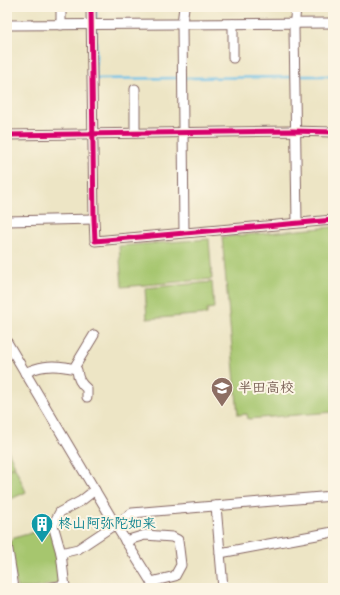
<svg xmlns="http://www.w3.org/2000/svg" width="340" height="595" viewBox="0 0 340 595" font-family="'Architects Daughter','Klee One',sans-serif">
<rect width="100%" height="100%" fill="#fcf5e5"/>
<filter id="ink" filterUnits="userSpaceOnUse"><feTurbulence type="fractalNoise" baseFrequency=".025" numOctaves="2"/><feDisplacementMap in="SourceGraphic" scale="8" xChannelSelector="R" yChannelSelector="G"/><feConvolveMatrix kernelMatrix="1 2 1 2 8 2 1 2 1" color-interpolation-filters="sRGB"/></filter>
<filter id="wash" filterUnits="userSpaceOnUse"><feTurbulence type="fractalNoise" baseFrequency=".012" numOctaves="4" result="noise"/><feDisplacementMap in="SourceGraphic" scale="16" xChannelSelector="R" yChannelSelector="G"/><feGaussianBlur stdDeviation="0.9" result="paint"/><feColorMatrix in="noise" values="0 0 0 0 0 0 0 0 0 0 0 0 0 0 0 0 0 1.4 0 .05"/><feComposite in="paint" operator="in"/></filter>
<g filter="url(#wash)">
<rect width="100%" height="100%" fill="#ede5c5"/>
<!-- green -->
<g fill="#a6c66e" stroke="#78724c">
<path d="M333 227V412L248 419 247 414 238 415 222 237Z"/>
<path d="M209 239 212 279 122 287 119 246Z"/>
<path d="M212 282 214 308 207 309V314L147 319 145 288Z"/>
<path d="M7 448 15 466 7 469Z"/>
<path d="M15 467 26 492 7 501V470Z"/>
<path d="M51 527 57 547 61 579 59 583 34 588H17L9 543 14 538Z"/>
</g>
<g fill="none" stroke-linecap="round" stroke-linejoin="round">
<!-- stream -->
<g stroke="#6dc1e9" stroke-width="2.5">
<path d="M96 18V7"/>
<path d="M96 30V79L179 78"/>
<path d="M299 76H333"/>
<path d="M185 78 291 77"/>
</g>
</g>
</g>
<g filter="url(#ink)">
<g fill="none" stroke-linecap="round" stroke-linejoin="round">
<!-- minor casing -->
<g stroke="#836461" stroke-width="11">
<g id="minor">
<path d="M61 7V25"/>
<path d="M91 7 94 219 95 241 333 220"/>
<path d="M184 7 182 24 184 232"/>
<path d="M296 7 294 29 297 222"/>
<path d="M233 24V58"/>
<path d="M7 25 333 23"/>
<path d="M135 89V133"/>
<path d="M7 135 291 131 333 132"/>
<path d="M7 221 94 219"/>
<path d="M7 342 115 524 155 588"/>
<path d="M74 368 94 335"/>
<path d="M25 373C39 366 50 365 65 367 70 368 73 368 77 370 78 379 80 383 87 389V397"/>
<path d="M216 506 223 588"/>
<path d="M125 541 145 535 172 537 178 540 181 565 175 576 151 582"/>
<path d="M7 544 14 588"/>
<path d="M61 553 78 549 132 513 333 496"/>
<path d="M220 553 333 532"/>
<path d="M48 588 65 585"/>
<path d="M65 588 61 553 53 525 60 512 81 501 95 490"/>
</g>
</g>
<!-- minor -->
<use href="#minor" stroke="#fff" stroke-width="9"/>
<!-- cycleway casing -->
<g stroke="#fcf5e5" stroke-width="8">
<g id="cycleway">
<path d="M91 7 94 219 95 241 333 220"/>
<path d="M7 135 291 131 333 132"/>
</g>
</g>
<!-- cycleway -->
<use href="#cycleway" stroke="#d6006c" stroke-width="5"/>
</g>
</g>
<!-- icons -->
<defs>
<g id="school-pin" transform="scale(1.15)"><path d="M0 17L-7.5 6A9.5 9.5 0 1 1 7.5 6Z" fill="#8d6e63" stroke="#fcf5e5"/><path d="M0-5L7-2L0 1L-7-2ZM-4 1L0 2.5L4 1V4Q0 6-4 4Z" fill="#fff"/></g>
<g id="building-pin" transform="scale(1.15)"><path d="M0 17L-7.5 6A9.5 9.5 0 1 1 7.5 6Z" fill="#0f9aa8" stroke="#fcf5e5"/><path d="M-4-6H4V6H1V3H-1V6H-4ZM-2.5-4.3h1.7v1.8h-1.7ZM.8-4.3h1.7v1.8H.8ZM-2.5-1h1.7V.8h-1.7ZM.8-1h1.7V.8H.8Z" fill="#fff"/></g>
</defs>
<g fill-rule="evenodd">
<use href="#school-pin" x="222" y="388"/>
<use href="#building-pin" x="42" y="524"/>
</g>
<g text-anchor="middle" dominant-baseline="central" stroke-width="4" stroke-linejoin="round" paint-order="stroke">
<!-- education labels -->
<g font-size="14" font-weight="bold" fill="#785e54" stroke="#fcf5e5" text-anchor="start">
<text x="238" y="388">半田高校</text>
</g>
<!-- culture labels -->
<g font-size="14" font-weight="bold" fill="#0d838f" stroke="#fcf5e5" text-anchor="start">
<text x="58" y="524">柊山阿弥陀如来</text>
</g>
</g>
<!-- margin -->
<rect width="340" height="595" fill="none" stroke="#fcf5e5" stroke-width="24"/>
</svg>
